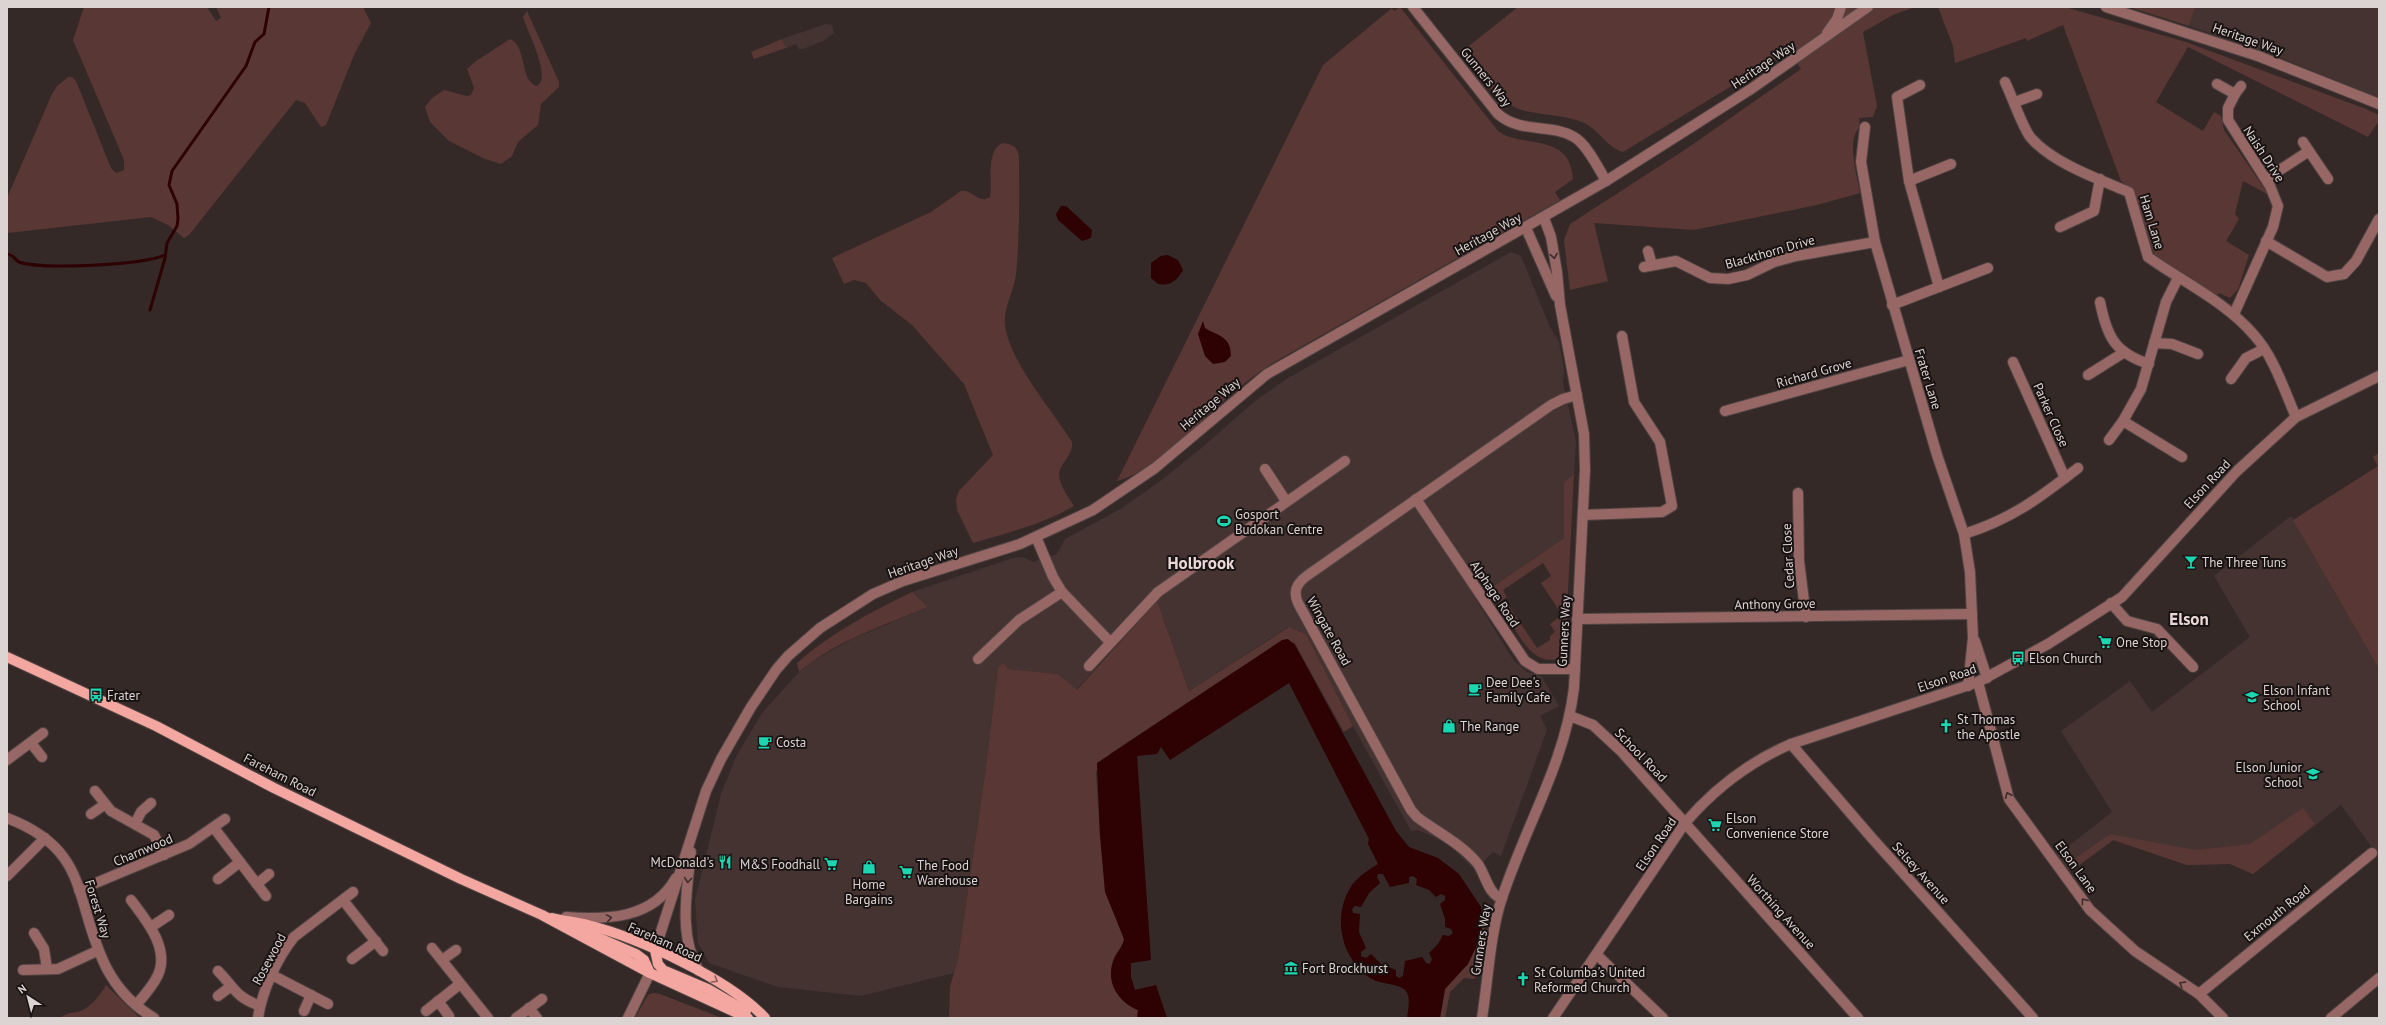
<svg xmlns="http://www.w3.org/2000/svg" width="2386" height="1025" viewBox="0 0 2386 1025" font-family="'PT Sans',sans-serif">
<rect width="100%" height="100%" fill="#352928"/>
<!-- built -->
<g fill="#443331">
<path d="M2195 7H2379V98L2268 53 2189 26Z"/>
<path d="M826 24 832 25 834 33 823 41 803 49H799L796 44 786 48 782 39Z"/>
<path d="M1511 252 1521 256 1550 327 1559 342 1564 369 1563 383 1576 441 1574 474 1564 482V538L1475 598 1514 661 1527 672 1542 677 1559 706 1540 716 1547 730 1501 856 1493 852 1475 870 1448 844 1425 833 1417 830 1411 831 1353 726 1306 634 1288 627 1189 691 1157 601 1076 690 1058 674 998 668 985 774 958 958 954 973 861 996 778 987 709 963 698 943 695 900 721 794 736 757 762 713 799 672 813 661 852 639 928 607 912 592 1013 558 1023 557 1033 562 1057 554 1065 539 1122 508 1159 482 1198 451 1255 401 1288 378Z"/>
<path d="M2291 516 2379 669V857L2341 805 2253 874 2230 864 2187 865 2114 840 2070 872 2057 855 2112 812 2061 731 2130 681 2152 712 2250 637 2214 576Z"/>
</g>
<!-- green -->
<g fill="#593734">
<path d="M84 7H207L216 21 221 18 216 7H363L371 23 354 55 326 125 321 127 305 103 296 100 189 235 184 238 168 225 151 217 7 233V198L52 94 57 86 68 77H72L76 81 111 168 116 173 124 170V160L73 40Z"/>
<path d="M1400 7 1498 131C1521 149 1570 131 1573 179L1555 192 1560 200 1271 364C1253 376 1236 389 1220 404 1191 429 1156 471 1117 481L1323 65 1392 8 1394 11Z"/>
<path d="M1518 7H1915L1893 15 1863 32 1877 106 1873 117 1859 118 1860 127C1846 139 1857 176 1860 193L1817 205 1694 230 1594 223 1608 281 1570 290 1564 240 1570 224 1686 149 1801 69 1789 51 1623 152C1606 147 1599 129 1582 122 1564 115 1544 115 1525 111 1496 103 1479 74 1460 53Z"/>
<path d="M1938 7H2065L2186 42 2366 109 2379 115V121L2368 137 2188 47 2156 102 2203 131 2214 112 2221 116 2224 130 2269 195 2243 181 2235 214 2239 219 2226 241 2249 255 2238 289 2230 298 2219 293 2215 297 2154 254 2129 187 2121 181 2063 25 2027 41 2026 38 1955 63 1953 46Z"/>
<path d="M2129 7H2195L2189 26Z"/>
<path d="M527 11 559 82V87L541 104 538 125 518 142 512 156 501 164 485 159 449 141 430 122 425 107 432 98 444 90 467 96 471 95 474 88 467 69 476 61 510 39C528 47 519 81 537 86 552 77 527 31 523 17Z"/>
<path d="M782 39 786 48 754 59 751 52Z"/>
<path d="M1003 143C1013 144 1017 147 1019 156 1019 196 1020 235 1016 275 1013 294 1001 311 1006 331 1014 367 1052 410 1072 442 1074 457 1055 465 1060 480 1062 489 1069 498 1074 506 1043 524 1007 533 973 543L957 510 956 499 959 491 993 455 964 384 912 325 880 300 866 283 854 280 844 284 832 258 931 212 961 191C972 189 979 205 990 197 993 182 985 150 1003 143Z"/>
<path d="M2379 453V669L2293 520 2378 466 2373 457Z"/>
<path d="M1574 474 1565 650 1557 659C1530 666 1516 629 1504 610L1509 606 1537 648 1550 640V636L1555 632 1550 624 1562 615 1541 583 1551 576 1543 563 1503 590 1507 597 1498 603 1489 589 1564 538V482Z"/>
<path d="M912 592 928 607C885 625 835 641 799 672L797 663C832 632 871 612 912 592Z"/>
<path d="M1157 601 1189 691 1289 627 1306 634 1353 726 1344 732 1294 642 1235 671 1111 753 1096 772 1100 836 1124 939C1123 947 1117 951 1114 958 1105 980 1117 1002 1138 1010L1137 1018H949L950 987 958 958 985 774 998 668 1003 663 1009 669 1058 674 1077 690Z"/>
<path d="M2303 808 2315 824 2253 874 2230 864 2187 865 2113 840 2078 866 2073 860 2110 834 2196 850 2250 844Z"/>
<path d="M1481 912 1486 915 1479 976 1473 979 1464 978 1450 992 1445 1018H1440L1445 989 1467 964 1479 941Z"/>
<path d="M106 985 140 1018H60C66 1013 71 1013 78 1012 90 1008 100 996 106 985Z"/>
<path d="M653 993 660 994 722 1018H635L648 995Z"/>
</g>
<!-- water -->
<g fill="#2e0103" fill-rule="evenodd">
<path d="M1061 206H1066L1092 230 1091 238 1082 241 1058 220 1056 214Z"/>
<path d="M1168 255 1178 260 1183 270C1177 281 1170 286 1158 284L1151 278V263L1161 256Z"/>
<path d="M1203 321 1205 328C1218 336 1231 336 1231 356L1225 362 1213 364 1205 356 1198 334Z"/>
<path d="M1288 639 1295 645 1396 831 1409 847 1438 858 1459 874 1481 907 1482 928 1479 941 1468 964 1445 989 1440 1018H1407C1408 1010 1411 998 1406 991 1399 983 1382 985 1372 979 1341 960 1331 916 1352 885 1359 876 1368 870 1378 864L1368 844 1369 839 1289 683 1170 760 1161 747 1157 754 1137 756 1151 960 1131 963V977L1135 990 1156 985 1167 1018H1137L1138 1010C1117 1001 1105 981 1114 959 1117 952 1123 946 1124 939L1105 892 1100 836 1097 763 1282 640ZM1378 874H1383L1390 887 1409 883V877L1413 876 1417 879 1416 885 1429 890 1436 897 1441 894 1445 896V900L1440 904 1445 919V927L1451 929 1453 933 1449 936 1443 935 1438 944 1429 953 1432 959 1430 964 1426 963 1422 957 1405 961 1403 976 1399 978 1396 976V970L1381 964 1371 954 1366 958 1361 956V952L1366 948 1359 932 1360 914 1353 913 1352 909 1355 906 1361 907 1369 893 1380 883 1377 877Z"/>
</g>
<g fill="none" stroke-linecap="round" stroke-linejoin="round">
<!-- stream -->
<g stroke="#2e0103" stroke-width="3">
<path d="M7 254C13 254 14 259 19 262 40 270 145 265 165 255"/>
<path d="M150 310 165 258 167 243 177 226 178 219 177 204 169 185 172 171 246 66 255 42 264 34 269 7"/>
</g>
<!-- minor casing -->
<g stroke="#504443" stroke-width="12">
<g id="minor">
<path d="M1413 7 1498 114C1521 134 1550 123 1574 137 1586 143 1599 169 1606 181"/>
<path d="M2106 7 2258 56 2379 104"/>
<path d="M1827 33 1837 19 1841 7"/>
<path d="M2005 82C2012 96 2023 129 2031 138 2053 163 2098 179 2129 192L2148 257C2183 282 2226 302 2254 335 2274 357 2284 390 2296 417"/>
<path d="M2217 84 2235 94 2228 108V120L2270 186 2278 206 2273 227 2234 314"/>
<path d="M1920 85 1897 97 1909 181 1939 287"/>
<path d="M2235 94 2241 86"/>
<path d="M2015 102 2037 94"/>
<path d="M1865 127 1861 162 1875 242 1937 455 1964 534 1970 572 1973 638 1968 686"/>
<path d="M2303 142 2309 151"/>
<path d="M2266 179 2309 151 2328 179"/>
<path d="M1909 181 1951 164"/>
<path d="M2060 227 2094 211 2100 179"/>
<path d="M1526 228 1556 296"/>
<path d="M2266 241 2327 277 2344 274 2356 261 2379 219"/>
<path d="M1648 251 1652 265"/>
<path d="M1644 267 1676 261 1710 278 1728 279 1747 275 1774 262 1796 256 1875 242"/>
<path d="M2100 302C2107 337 2115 353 2149 364"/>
<path d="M1892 305 1988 268"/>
<path d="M2154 343 2172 344 2198 354"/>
<path d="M2013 362 2065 478"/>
<path d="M2088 375 2123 353"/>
<path d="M2231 379 2246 358 2264 349"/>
<path d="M1725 411 1909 360"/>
<path d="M2123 421 2182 457"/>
<path d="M2109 440 2123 421 2141 389 2166 302 2178 278"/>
<path d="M1265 469 1286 501"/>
<path d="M1798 493 1799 561 1806 617"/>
<path d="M1416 499 1525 661 1538 669H1575"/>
<path d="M1583 515 1662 512 1672 506 1660 442 1634 402 1622 336"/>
<path d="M1964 534C2012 519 2039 498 2078 468"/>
<path d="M1036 537 1053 577 1062 592 1110 642"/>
<path d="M2111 603 2127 621 2157 629 2193 667"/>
<path d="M1577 619 1972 614"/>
<path d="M1975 641 1987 678"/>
<path d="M978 659 1019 620 1062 592"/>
<path d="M1089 666 1158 592 1345 461"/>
<path d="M1978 682 2009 799 2090 910 2135 951 2199 994 2223 1018"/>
<path d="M1570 716 1593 725 1621 751 1858 1018"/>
<path d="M31 743 42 757"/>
<path d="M1791 744 1871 837 2033 1018"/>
<path d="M7 760 43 733"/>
<path d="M95 791 111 811 154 835 164 855"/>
<path d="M91 814 104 805"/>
<path d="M7 818C28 826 50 838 64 858 75 873 80 891 85 908 98 954 110 992 154 1018"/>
<path d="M135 824 141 812 151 803"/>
<path d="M214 828 266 896"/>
<path d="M691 852C687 890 678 936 699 971"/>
<path d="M7 876 45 838"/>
<path d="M218 879 240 862"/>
<path d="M257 884 269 874"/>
<path d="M79 890 189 844 225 819"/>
<path d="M1502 898C1489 896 1485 874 1478 864 1462 844 1437 832 1417 817L1411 810 1298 603C1292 590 1298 582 1308 575L1551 405 1563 399 1577 395"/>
<path d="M131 900C146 920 170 948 158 975 153 986 144 996 136 1005"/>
<path d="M343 900 383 951"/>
<path d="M566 917C607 920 653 919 676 878"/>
<path d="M151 927 169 915"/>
<path d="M34 933 44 949 47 969"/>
<path d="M432 948 488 1018"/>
<path d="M655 950 706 791 721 759 751 707 776 670 788 656 820 628 873 594 903 581 1020 544 1093 510 1155 468 1267 374 1606 181 1751 89 1868 7"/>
<path d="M1597 955 1663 1018"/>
<path d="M352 959 376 941"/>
<path d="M442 960 456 950"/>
<path d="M23 970 58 969 97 951"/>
<path d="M218 971C236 989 234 996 260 1006"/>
<path d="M272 975 328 1004"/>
<path d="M2199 994 2372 853"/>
<path d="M218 996 230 987"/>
<path d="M438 1001 449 1016"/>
<path d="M529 1008 537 1018"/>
<path d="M304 1011 311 995"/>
<path d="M426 1011 460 984"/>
<path d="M258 1018C262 991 277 958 294 937L353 892"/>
<path d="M516 1018 542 999"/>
<path d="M628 1018 650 973"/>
<path d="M1482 1018C1488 981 1490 933 1502 898 1525 827 1565 763 1574 688L1585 470 1584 434 1560 305 1557 272 1551 237 1544 218"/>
<path d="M1553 1018 1685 823C1715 788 1749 762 1791 744L1978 682 2048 644 2122 597 2237 471 2296 417 2379 376"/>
<path d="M2331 1018 2379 978"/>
</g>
</g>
<!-- major casing -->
<g stroke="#504443" stroke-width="12">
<g id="major">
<path d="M7 657 156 726 274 788 461 879 542 915 650 973 748 1018"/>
<path d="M552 918C564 921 576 922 588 925 639 938 729 979 765 1018"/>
<path d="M574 927 636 954 644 960 650 973"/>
<path d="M655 950 658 964 663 970 708 989 746 1011"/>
</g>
</g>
<!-- minor -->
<use href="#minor" stroke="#966764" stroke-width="10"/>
<!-- major -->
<use href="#major" stroke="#f4a7a1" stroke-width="10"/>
</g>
<!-- one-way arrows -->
<defs><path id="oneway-chevron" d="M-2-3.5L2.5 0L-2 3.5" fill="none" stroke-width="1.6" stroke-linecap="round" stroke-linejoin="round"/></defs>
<g stroke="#3e2c2b">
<use href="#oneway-chevron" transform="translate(1554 256) rotate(80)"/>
<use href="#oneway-chevron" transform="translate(2008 795) rotate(-115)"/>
<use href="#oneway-chevron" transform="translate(688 880) rotate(95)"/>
<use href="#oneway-chevron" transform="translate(2084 901) rotate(-126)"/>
<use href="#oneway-chevron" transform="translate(609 918) rotate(-10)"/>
<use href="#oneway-chevron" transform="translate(2182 984) rotate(-148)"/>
</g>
<use stroke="#865d5a" href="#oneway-chevron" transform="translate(715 980) rotate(30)"/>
<!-- icons -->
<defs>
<g id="stadium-bare" transform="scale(1.08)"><path d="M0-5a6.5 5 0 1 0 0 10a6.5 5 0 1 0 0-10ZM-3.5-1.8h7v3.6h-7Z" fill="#1cd5b1" stroke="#181312" stroke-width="2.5" paint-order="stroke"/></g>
<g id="bar-bare" transform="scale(1.08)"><path d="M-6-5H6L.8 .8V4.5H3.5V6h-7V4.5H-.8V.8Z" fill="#1cd5b1" stroke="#181312" stroke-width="2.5" paint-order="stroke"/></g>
<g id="supermarket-bare" transform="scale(1.08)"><path d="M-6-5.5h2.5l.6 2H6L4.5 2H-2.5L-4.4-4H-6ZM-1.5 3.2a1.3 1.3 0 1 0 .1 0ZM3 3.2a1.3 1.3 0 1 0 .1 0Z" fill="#1cd5b1" stroke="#181312" stroke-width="2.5" paint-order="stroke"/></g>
<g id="bus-bare" transform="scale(1.08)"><path d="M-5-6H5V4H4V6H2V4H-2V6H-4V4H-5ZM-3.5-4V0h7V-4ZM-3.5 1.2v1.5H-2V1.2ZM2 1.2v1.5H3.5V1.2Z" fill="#1cd5b1" stroke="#181312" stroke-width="2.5" paint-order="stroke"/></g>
<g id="cafe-bare" transform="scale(1.08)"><path d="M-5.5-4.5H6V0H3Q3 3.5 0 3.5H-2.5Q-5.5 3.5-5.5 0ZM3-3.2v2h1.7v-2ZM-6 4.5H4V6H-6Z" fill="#1cd5b1" stroke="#181312" stroke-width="2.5" paint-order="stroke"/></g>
<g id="school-bare" transform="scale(1.08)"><path d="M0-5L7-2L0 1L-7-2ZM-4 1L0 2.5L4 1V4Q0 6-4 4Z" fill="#1cd5b1" stroke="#181312" stroke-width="2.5" paint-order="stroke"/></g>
<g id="shop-bare" transform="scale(1.08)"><path d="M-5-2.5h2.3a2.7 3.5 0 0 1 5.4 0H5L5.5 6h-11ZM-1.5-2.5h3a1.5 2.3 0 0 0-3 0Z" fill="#1cd5b1" stroke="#181312" stroke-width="2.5" paint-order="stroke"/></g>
<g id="church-bare" transform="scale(1.08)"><path d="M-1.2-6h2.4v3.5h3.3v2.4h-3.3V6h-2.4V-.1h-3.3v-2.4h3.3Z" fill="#1cd5b1" stroke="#181312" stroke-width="2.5" paint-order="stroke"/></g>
<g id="restaurant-bare" transform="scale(1.08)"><path d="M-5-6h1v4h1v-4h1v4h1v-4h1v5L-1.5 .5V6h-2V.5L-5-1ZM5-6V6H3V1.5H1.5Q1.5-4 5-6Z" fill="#1cd5b1" stroke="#181312" stroke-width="2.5" paint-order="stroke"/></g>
<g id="museum-bare" transform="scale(1.08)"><path d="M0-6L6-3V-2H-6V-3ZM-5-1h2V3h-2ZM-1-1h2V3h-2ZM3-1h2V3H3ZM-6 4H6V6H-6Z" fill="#1cd5b1" stroke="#181312" stroke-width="2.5" paint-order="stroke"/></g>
</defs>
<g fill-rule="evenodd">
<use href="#stadium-bare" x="1224" y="521"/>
<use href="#bar-bare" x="2191" y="562"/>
<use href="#supermarket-bare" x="2105" y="642"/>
<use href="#bus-bare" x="2018" y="658"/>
<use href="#cafe-bare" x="1475" y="689"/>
<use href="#bus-bare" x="96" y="695"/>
<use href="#school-bare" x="2252" y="697"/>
<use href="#shop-bare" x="1449" y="726"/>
<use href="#church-bare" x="1946" y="726"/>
<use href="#cafe-bare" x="765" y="742"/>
<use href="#school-bare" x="2313" y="774"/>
<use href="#supermarket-bare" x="1715" y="825"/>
<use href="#restaurant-bare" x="725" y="862"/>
<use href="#supermarket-bare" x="831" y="864"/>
<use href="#shop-bare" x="869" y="867"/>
<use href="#supermarket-bare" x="906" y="872"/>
<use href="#museum-bare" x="1291" y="968"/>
<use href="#church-bare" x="1523" y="979"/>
</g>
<g text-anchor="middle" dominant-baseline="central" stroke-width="4" stroke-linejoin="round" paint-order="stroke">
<!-- street labels -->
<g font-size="13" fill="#dcd4d3" stroke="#181312">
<text transform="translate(2248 39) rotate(19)">Heritage Way</text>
<text transform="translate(1763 65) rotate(-34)">Heritage Way</text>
<text transform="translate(1486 77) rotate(51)">Gunners Way</text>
<text transform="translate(2264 154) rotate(57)">Naish Drive</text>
<text transform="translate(2152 222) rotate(73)">Ham Lane</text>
<text transform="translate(1488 234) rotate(-29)">Heritage Way</text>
<text transform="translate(1770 252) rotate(-16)">Blackthorn Drive</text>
<text transform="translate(1814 373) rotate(-16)">Richard Grove</text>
<text transform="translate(1928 379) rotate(73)">Frater Lane</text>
<text transform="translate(1210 404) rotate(-40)">Heritage Way</text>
<text transform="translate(2051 415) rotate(66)">Parker Close</text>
<text transform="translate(2207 484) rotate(-47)">Elson Road</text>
<text transform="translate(1788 556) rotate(-93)">Cedar Close</text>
<text transform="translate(923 562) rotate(-19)">Heritage Way</text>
<text transform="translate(1495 594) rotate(56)">Alphage Road</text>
<text transform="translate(1775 604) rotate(-1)">Anthony Grove</text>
<text transform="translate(1329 631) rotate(61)">Wingate Road</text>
<text transform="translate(1564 631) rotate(-87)">Gunners Way</text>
<text transform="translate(1947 678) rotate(-19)">Elson Road</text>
<text transform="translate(1641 755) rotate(46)">School Road</text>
<text transform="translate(280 775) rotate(27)">Fareham Road</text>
<text transform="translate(1656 844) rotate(-56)">Elson Road</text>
<text transform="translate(143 850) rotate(-23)">Charnwood</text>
<text transform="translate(2076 867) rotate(54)">Elson Lane</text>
<text transform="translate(1921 873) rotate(48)">Selsey Avenue</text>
<text transform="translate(98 909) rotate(73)">Forest Way</text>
<text transform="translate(1781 912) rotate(48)">Worthing Avenue</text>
<text transform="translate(2277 913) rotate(-39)">Exmouth Road</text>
<text transform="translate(1481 940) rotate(-81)">Gunners Way</text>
<text transform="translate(665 942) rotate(24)">Fareham Road</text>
<text transform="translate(269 959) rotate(-62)">Rosewood</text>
</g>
<!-- poi labels -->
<g font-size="13" fill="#dcd4d3" stroke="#181312" text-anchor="start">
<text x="1235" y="514">Gosport<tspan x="1235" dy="15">Budokan Centre</tspan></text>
<text x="2202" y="562">The Three Tuns</text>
<text x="2116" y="642">One Stop</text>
<text x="2029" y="658">Elson Church</text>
<text x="1486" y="682">Dee Dee's<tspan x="1486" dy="15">Family Cafe</tspan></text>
<text x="2263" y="690">Elson Infant<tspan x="2263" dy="15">School</tspan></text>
<text x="107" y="695">Frater</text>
<text x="1957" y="719">St Thomas<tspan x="1957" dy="15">the Apostle</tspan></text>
<text x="1460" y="726">The Range</text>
<text x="776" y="742">Costa</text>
<text x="2302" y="767" text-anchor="end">Elson Junior<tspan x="2302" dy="15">School</tspan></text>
<text x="1726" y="818">Elson<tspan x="1726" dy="15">Convenience Store</tspan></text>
<text x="714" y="862" text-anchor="end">McDonald's</text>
<text x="820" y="864" text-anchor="end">M&amp;S Foodhall</text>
<text x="917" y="865">The Food<tspan x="917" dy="15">Warehouse</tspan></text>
<text x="869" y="884" text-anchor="middle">Home<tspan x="869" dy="15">Bargains</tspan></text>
<text x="1302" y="968">Fort Brockhurst</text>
<text x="1534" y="972">St Columba's United<tspan x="1534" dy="15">Reformed Church</tspan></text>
</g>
<!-- district labels -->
<g font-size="17" font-weight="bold" fill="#ead9d8" stroke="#181312">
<text x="1201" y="563">Holbrook</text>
<text x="2189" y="619">Elson</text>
</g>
</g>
<!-- border -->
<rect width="2386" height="1025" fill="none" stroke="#dcd4d3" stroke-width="16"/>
<!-- north arrow -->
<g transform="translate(28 997) rotate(324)" stroke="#181312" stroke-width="3" paint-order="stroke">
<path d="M0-3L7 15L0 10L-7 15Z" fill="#dcd4d3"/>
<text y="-6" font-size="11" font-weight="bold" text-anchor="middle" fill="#dcd4d3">N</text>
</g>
</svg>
